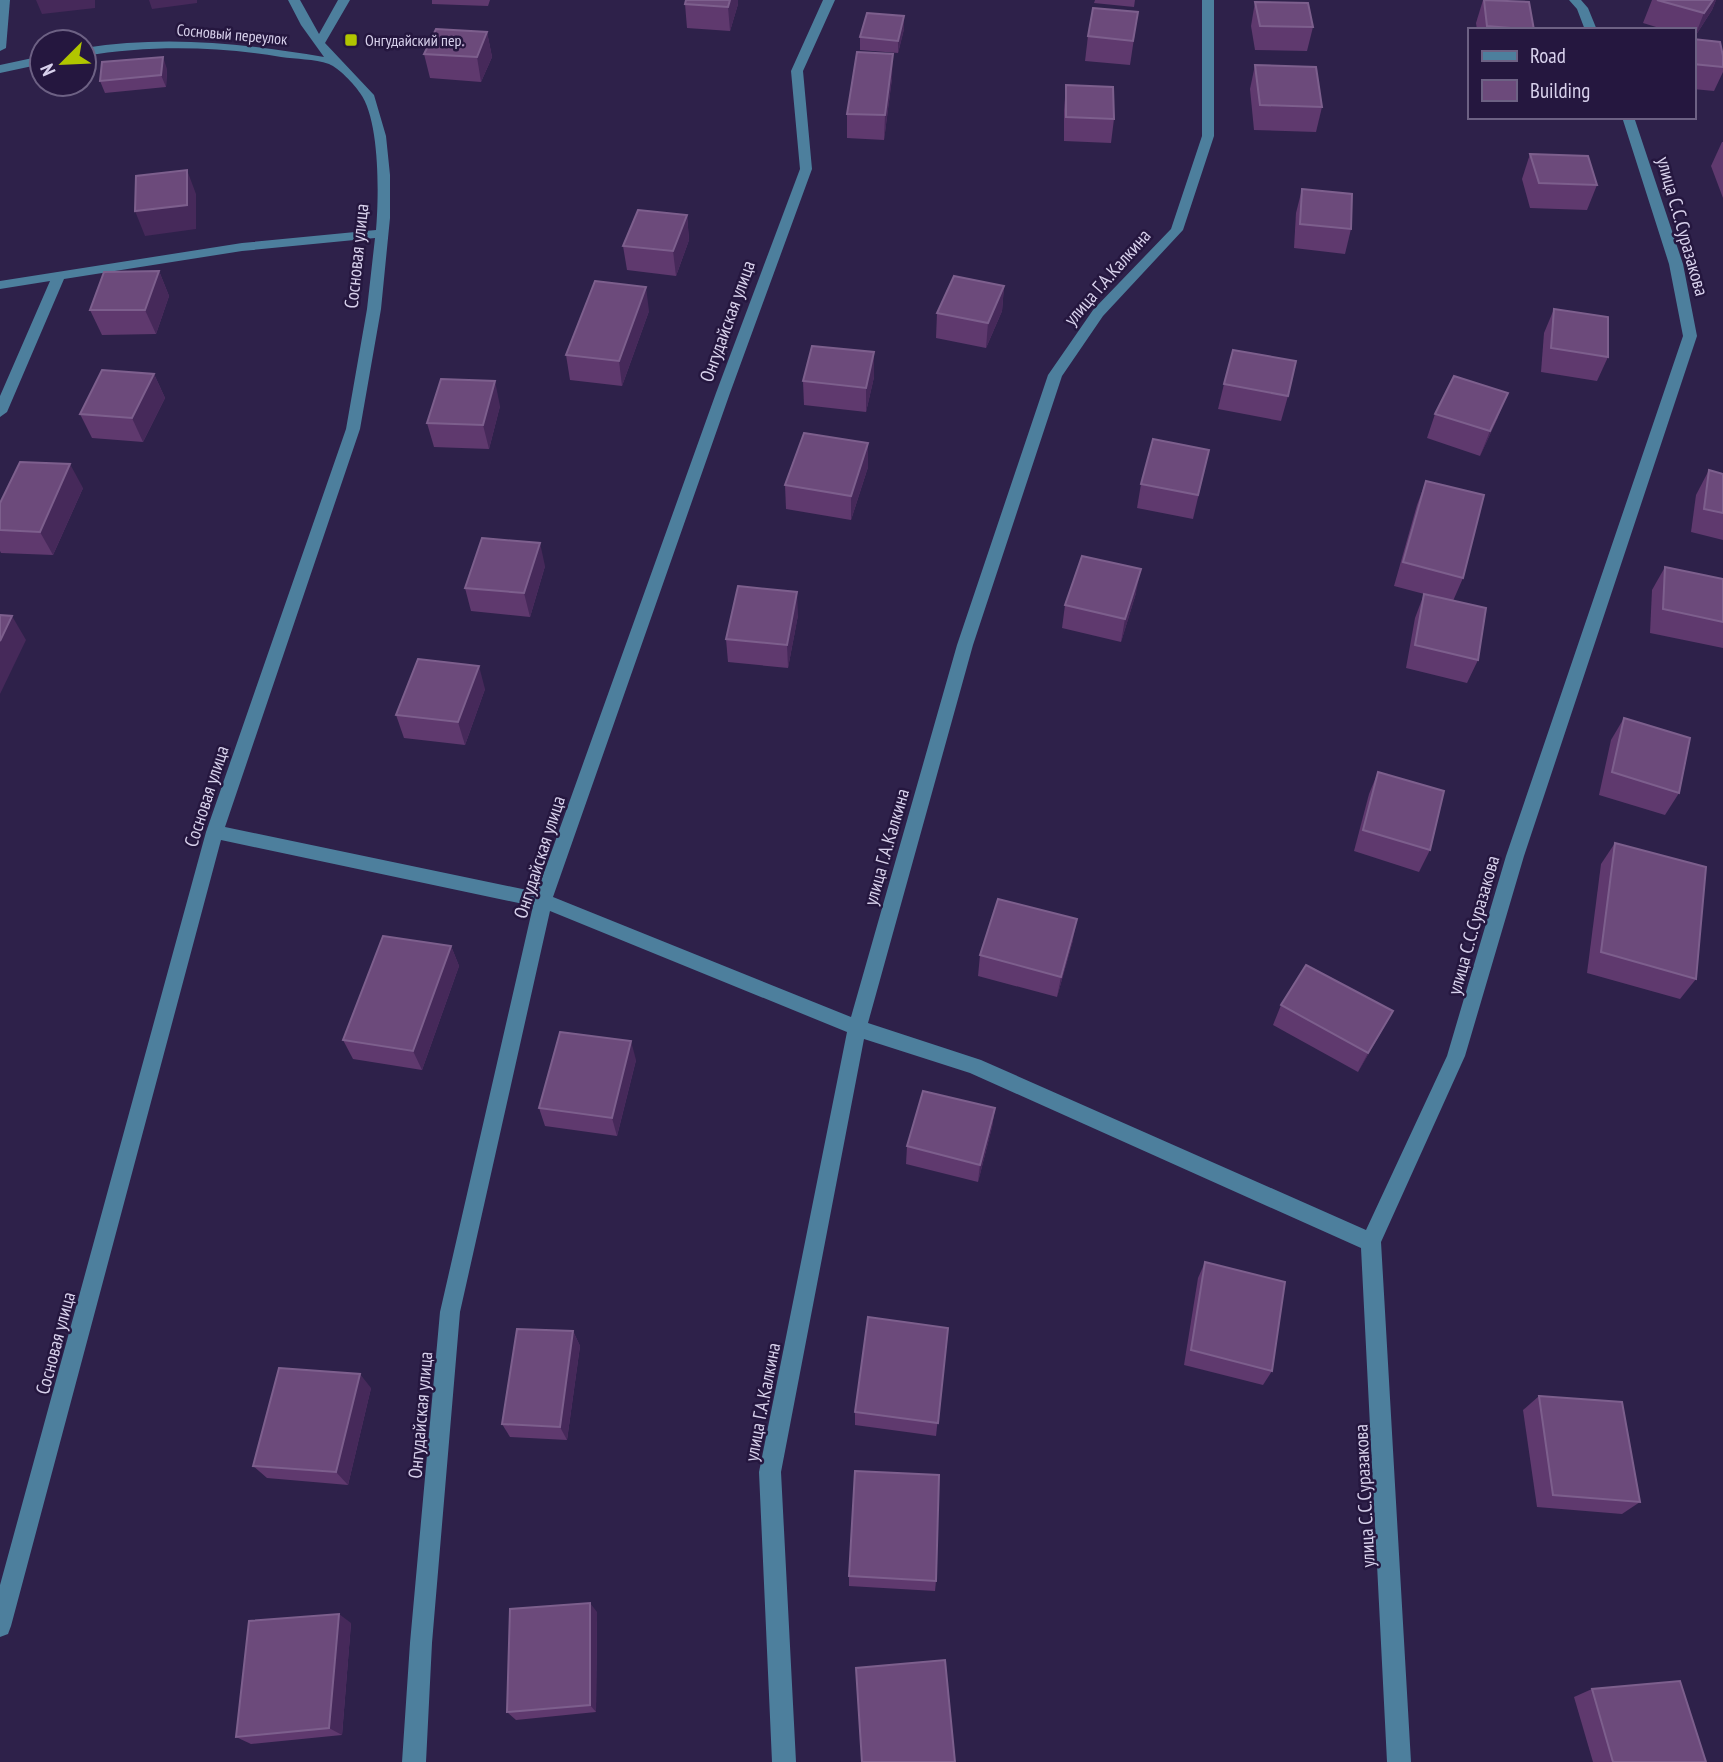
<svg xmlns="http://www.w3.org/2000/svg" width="1723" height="1762" viewBox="0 0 1723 1762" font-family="'PT Sans Narrow',sans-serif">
<rect width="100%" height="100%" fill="#2e214a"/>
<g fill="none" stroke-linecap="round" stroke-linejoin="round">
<!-- minor -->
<g fill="#4d7f9d" fill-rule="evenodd">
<path d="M0 0H10L6 48 0 51Z"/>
<path d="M288 0H300L319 34 338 0H350L325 43 374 95 386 136 390 175V218L381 309 360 429 225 827 537 892 716 393 800 169 791 71 823 0H835L803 71 812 169 730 393 553 897 851 1017 957 645 1048 375 1093 310 1171 229 1202 136V0H1214V136L1183 230 1103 316 1062 376 973 645 868 1023 981 1060 1366 1230 1447 1056 1506 856 1683 336 1669 264 1622 117H1634L1683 264 1697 336 1524 856 1465 1056 1381 1242 1411 1762H1387L1361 1248 970 1073 864 1039 781 1472 796 1762H772L759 1472 847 1032 550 911 460 1312 432 1643 426 1762H402L410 1643 440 1312 533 906 221 840 11 1626 8 1634 0 1637V1585L206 832 346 429 367 309 375 238 242 251 64 279 7 412 0 417V396L50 281 0 289V281L242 243 376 230C379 196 380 120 360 93 354 84 339 68 329 64 314 59 296 59 281 57 215 46 150 45 84 56V48C165 35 243 43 324 57L301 25Z"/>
<path d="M1569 0H1581L1588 8 1597 30H1585L1577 9Z"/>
<path d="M42 56V64L0 73V65Z"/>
</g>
</g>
<!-- wall -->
<g fill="#5f396e">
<path d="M432 0H490L488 6 432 4Z"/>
<path d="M686 0H738V4L730 31 687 28 685 4Z"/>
<path d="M1095 0H1135L1134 7 1094 3Z"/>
<path d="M1483 0H1508L1534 30H1477L1476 23Z"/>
<path d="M1652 0H1716L1712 10 1694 38 1693 30H1666L1643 23Z"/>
<path d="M1255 2 1313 27 1307 51 1255 50 1251 26Z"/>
<path d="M1138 12 1130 65 1085 61 1088 36Z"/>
<path d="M904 29 898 53 860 50V37Z"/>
<path d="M487 32 492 57 481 82 430 78 424 54Z"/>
<path d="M1693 39 1723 56V72L1714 91 1693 89Z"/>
<path d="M1255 65 1322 107 1316 132 1254 130 1250 89Z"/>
<path d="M167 69 166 87 105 93 100 81Z"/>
<path d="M892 78 884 140 847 138V114Z"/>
<path d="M1066 85 1114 119 1111 143 1064 141V110Z"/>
<path d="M1496 117H1536V119Z"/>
<path d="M1722 142H1723V198L1711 166Z"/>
<path d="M1530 154 1597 185 1587 210 1530 208 1522 179Z"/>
<path d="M1302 189 1351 229 1345 254 1294 248 1296 213Z"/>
<path d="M687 215 689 240 676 276 627 270 623 246Z"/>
<path d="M159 271 169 296 156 334 102 335 90 310Z"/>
<path d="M1004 286 1002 311 986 348 936 338 937 313Z"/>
<path d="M1554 309 1608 357 1597 381 1541 372 1544 333Z"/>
<path d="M649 311 622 386 570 380 566 355Z"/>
<path d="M874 352V377L866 412 804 405 803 381Z"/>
<path d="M154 374 165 398 143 442 92 438 80 414Z"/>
<path d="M1224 384 1288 396 1281 421 1218 409Z"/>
<path d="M500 406 489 449 434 447 427 423Z"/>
<path d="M1435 414 1498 417 1480 456 1427 438Z"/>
<path d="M1209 450 1193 519 1137 508 1141 484Z"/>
<path d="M868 467 851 520 786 509 785 485Z"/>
<path d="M1709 470 1723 474V540L1691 532 1696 495Z"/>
<path d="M1426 481 1463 578 1453 601 1478 660 1467 683 1406 668 1415 618 1424 594 1443 599 1394 586 1417 505Z"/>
<path d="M83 488 53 555 1 553 0 551V503Z"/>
<path d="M545 566 530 617 471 611 465 588Z"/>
<path d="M1665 567 1723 579V648L1650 633 1652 590Z"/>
<path d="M1136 593 1121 642 1062 628 1065 605Z"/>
<path d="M798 615 788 668 728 662 726 639Z"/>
<path d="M485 689 465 745 404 738 396 715Z"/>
<path d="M1624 718 1679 793 1665 815 1599 795 1611 740Z"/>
<path d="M1378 772 1430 850 1419 872 1354 851 1369 794Z"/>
<path d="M1615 843 1696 979 1680 999 1587 973 1601 864Z"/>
<path d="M1073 940 1057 997 978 976 980 955Z"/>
<path d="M451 946 459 966 422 1070 353 1059 343 1040Z"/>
<path d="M1281 1005 1393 1011 1358 1072 1273 1025Z"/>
<path d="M636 1060 617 1136 545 1126 539 1108Z"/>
<path d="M995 1108 992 1127 978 1182 906 1164 907 1146Z"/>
<path d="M1205 1262 1272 1371 1263 1385 1184 1365 1198 1278Z"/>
<path d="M948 1328 936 1436 855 1425V1412Z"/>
<path d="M573 1331 580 1346 567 1440 510 1437 502 1424Z"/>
<path d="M371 1388 348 1485 267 1478 253 1466Z"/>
<path d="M1539 1396 1640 1502 1622 1514 1537 1507 1523 1410Z"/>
<path d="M849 1576 936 1581 935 1591 849 1586Z"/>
<path d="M597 1612 596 1712 516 1720 507 1712Z"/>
<path d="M351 1623 342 1735 251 1744 236 1737Z"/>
<path d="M1592 1689 1706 1762H1593L1574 1697Z"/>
</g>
<!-- shaded-wall -->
<g fill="#46295a">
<path d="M36 0H95V8L42 14Z"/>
<path d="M149 0H197V3L152 9Z"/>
<path d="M730 0H738V4L730 31 728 7Z"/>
<path d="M1713 0H1716L1712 10 1694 38 1704 13Z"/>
<path d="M904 16V29L898 53V41Z"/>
<path d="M487 32 492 57 481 82 477 57Z"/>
<path d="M893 54 892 78 884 140 885 115Z"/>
<path d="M163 57 167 69 166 87 161 75Z"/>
<path d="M187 170 196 194V229L145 236 135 211Z"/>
<path d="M687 215 689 240 676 276 673 251Z"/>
<path d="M159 271 169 296 156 334 145 310Z"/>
<path d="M1004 286 1002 311 986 348 988 323Z"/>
<path d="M646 287 649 311 622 386 619 361Z"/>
<path d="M874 352V377L866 412V388Z"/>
<path d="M154 374 165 398 143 442 132 418Z"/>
<path d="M495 381 500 406 489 449 483 425Z"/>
<path d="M1508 393 1498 417 1480 456 1490 431Z"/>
<path d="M868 443V467L851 520V496Z"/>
<path d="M70 464 83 488 53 555 40 532Z"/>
<path d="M540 543 545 566 530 617 524 593Z"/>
<path d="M1141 569 1136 593 1121 642 1125 619Z"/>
<path d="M797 592 798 615 788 668 787 645Z"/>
<path d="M12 616 26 640 0 694V641Z"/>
<path d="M479 666 485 689 465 745 458 722Z"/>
<path d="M1077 919 1073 940 1057 997 1061 977Z"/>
<path d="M451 946 459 966 422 1070 413 1051Z"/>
<path d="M1393 1011 1382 1031 1358 1072 1368 1053Z"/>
<path d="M631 1041 636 1060 617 1136 612 1118Z"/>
<path d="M995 1108 992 1127 978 1182 980 1165Z"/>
<path d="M573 1331 580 1346 567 1440 560 1427Z"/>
<path d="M360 1374 371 1388 348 1485 336 1472Z"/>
<path d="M590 1603 597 1612 596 1712 590 1705Z"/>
<path d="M339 1614 351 1623 342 1735 329 1728Z"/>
</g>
<!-- building -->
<g fill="#6c4a7b" stroke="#7d5f8d" stroke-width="2">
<path d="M686 0H730L728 7 685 4Z"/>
<path d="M1484 0 1529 2 1534 30 1487 26Z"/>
<path d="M1657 0H1713L1704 13Z"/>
<path d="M1255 2 1308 3 1313 27 1260 26Z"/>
<path d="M1093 8 1138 12 1133 41 1088 36Z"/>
<path d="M867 13 904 16 898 41 860 37Z"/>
<path d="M436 29 487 32 477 57 424 54Z"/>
<path d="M1693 39 1720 42 1723 56V67L1693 64Z"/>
<path d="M857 52 893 54 885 115 847 114Z"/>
<path d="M163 57 161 75 100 81 102 62Z"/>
<path d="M1255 65 1316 67 1322 107 1260 105Z"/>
<path d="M1066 85 1113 87 1114 119 1066 117Z"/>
<path d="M1530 154 1588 156 1597 185 1539 183Z"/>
<path d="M187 170V205L135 211 136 176Z"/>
<path d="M1302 189 1352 194 1351 229 1300 224Z"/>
<path d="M638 210 687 215 673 251 623 246Z"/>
<path d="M159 271 145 310H90L104 272Z"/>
<path d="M954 276 1004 286 988 323 937 313Z"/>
<path d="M595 281 646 287 619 361 566 355Z"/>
<path d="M1554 309 1608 317V357L1551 348Z"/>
<path d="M812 346 874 352 866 388 803 381Z"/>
<path d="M1233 350 1296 361 1288 396 1224 384Z"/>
<path d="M102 370 154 374 132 418 80 414Z"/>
<path d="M1454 376 1508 393 1490 431 1435 414Z"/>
<path d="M441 379 495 381 483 425 427 423Z"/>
<path d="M804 433 868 443 851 496 785 485Z"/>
<path d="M1153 439 1209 450 1198 495 1141 484Z"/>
<path d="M20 462 70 464 40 532 0 530V503Z"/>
<path d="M1709 470 1723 474V513L1704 509Z"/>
<path d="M1426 481 1484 495 1463 578 1403 562Z"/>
<path d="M482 538 540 543 524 593 465 588Z"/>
<path d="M1082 556 1141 569 1125 619 1065 605Z"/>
<path d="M1665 567 1723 579V622L1663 609Z"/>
<path d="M738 586 797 592 787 645 726 639Z"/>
<path d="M1424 594 1486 608 1478 660 1415 645Z"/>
<path d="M0 615 12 616 0 641Z"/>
<path d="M418 659 479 666 458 722 396 715Z"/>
<path d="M1624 718 1690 738 1679 793 1612 772Z"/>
<path d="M1378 772 1444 791 1430 850 1363 830Z"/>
<path d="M1615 843 1706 867 1696 979 1601 952Z"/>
<path d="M998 899 1077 919 1061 977 980 955Z"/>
<path d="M383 936 451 946 413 1051 343 1040Z"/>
<path d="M1306 965 1393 1011 1368 1053 1281 1005Z"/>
<path d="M560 1032 631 1041 612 1118 539 1108Z"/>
<path d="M923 1091 995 1108 980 1165 907 1146Z"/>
<path d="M1205 1262 1285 1282 1272 1371 1191 1350Z"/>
<path d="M868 1317 948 1328 938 1423 855 1412Z"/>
<path d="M517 1329 573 1331 560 1427 502 1424Z"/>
<path d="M279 1368 360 1374 336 1472 253 1466Z"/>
<path d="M1539 1396 1622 1402 1640 1502 1553 1495Z"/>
<path d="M855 1471 939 1475 936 1581 849 1576Z"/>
<path d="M590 1603V1705L507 1712 510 1609Z"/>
<path d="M339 1614 329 1728 236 1737 249 1621Z"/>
<path d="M945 1660 955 1762H862L856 1668Z"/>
<path d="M1680 1681 1706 1762H1613L1592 1689Z"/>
</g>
<!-- markers -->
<rect fill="#b1c500" stroke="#25173f" stroke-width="2.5" x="344" y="33" width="14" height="14" rx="3.5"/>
<g text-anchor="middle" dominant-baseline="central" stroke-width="5" stroke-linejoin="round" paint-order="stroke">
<!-- far-street labels -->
<g font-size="16" fill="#d8d1ec" stroke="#25173f">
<text transform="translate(232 34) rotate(5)">Сосновый переулок</text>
</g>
<!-- far-poi labels -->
<g font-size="16" fill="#d8d1ec" stroke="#25173f" text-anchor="start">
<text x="365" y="40">Онгудайский пер.</text>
</g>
<!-- street labels -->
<g font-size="19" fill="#d8d1ec" stroke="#25173f">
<text transform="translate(1683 226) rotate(74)">улица С.С.Суразакова</text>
<text transform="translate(356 256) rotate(-84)">Сосновая улица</text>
<text transform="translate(1107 277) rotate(-49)">улица Г.А.Калкина</text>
<text transform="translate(727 321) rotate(-70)">Онгудайская улица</text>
<text transform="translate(206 796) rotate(-72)">Сосновая улица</text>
<text transform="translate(886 847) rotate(-74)">улица Г.А.Калкина</text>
<text transform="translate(539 857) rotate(-72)">Онгудайская улица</text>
<text transform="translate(1473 925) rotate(-74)">улица С.С.Суразакова</text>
<text transform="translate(55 1343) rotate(-75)">Сосновая улица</text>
<text transform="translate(762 1402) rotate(-79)">улица Г.А.Калкина</text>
<text transform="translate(420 1415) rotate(-85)">Онгудайская улица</text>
<text transform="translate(1364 1496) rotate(-93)">улица С.С.Суразакова</text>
</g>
</g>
<!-- legend -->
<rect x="1468" y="28" width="228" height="91" fill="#25173f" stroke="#6d6184" stroke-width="2"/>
<rect x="1482" y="51" width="35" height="10" fill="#4d7f9d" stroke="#6d6184" stroke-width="2"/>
<text x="1530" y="63" font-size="21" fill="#d8d1ec">Road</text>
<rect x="1482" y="80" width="35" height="21" fill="#6c4a7b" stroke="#6d6184" stroke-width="2"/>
<text x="1530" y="98" font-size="21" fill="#d8d1ec">Building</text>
<!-- north arrow -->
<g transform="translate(63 63) rotate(246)"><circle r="33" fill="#25173f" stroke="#6d6184" stroke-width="2"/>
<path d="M0-5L12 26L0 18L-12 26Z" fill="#b1c500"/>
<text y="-10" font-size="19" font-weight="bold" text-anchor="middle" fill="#d8d1ec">N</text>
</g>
</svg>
